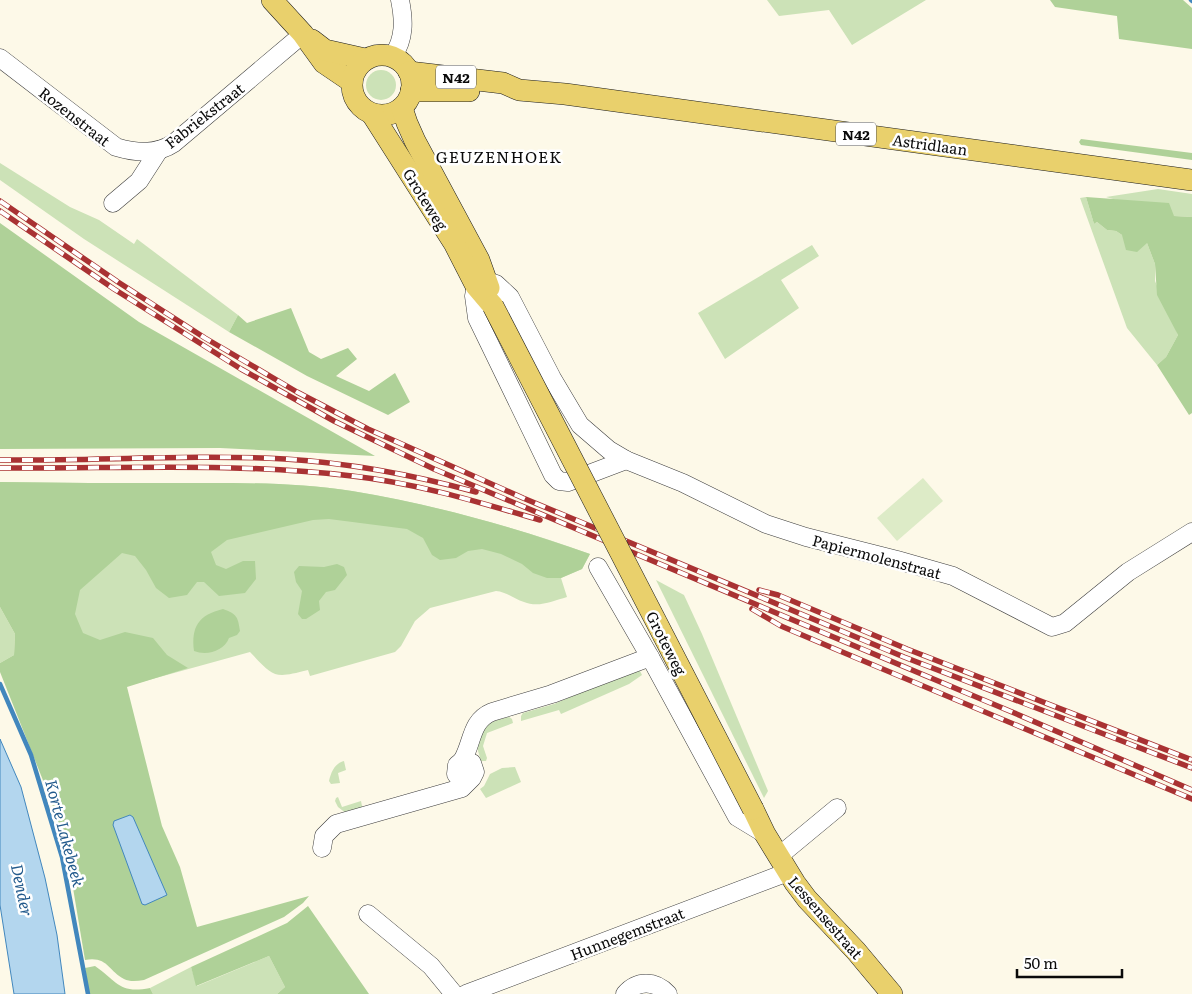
<svg xmlns="http://www.w3.org/2000/svg" width="1192" height="994" viewBox="0 0 1192 994" font-family="Literata,serif">
<rect width="100%" height="100%" fill="#fdf9e8"/>
<!-- green -->
<g fill="#cce2b7">
<path d="M767 0H926L852 45 829 10 779 16Z"/>
<circle cx="381" cy="85" r="15"/>
<path d="M0 163 70 207 99 220 134 244 137 239 238 315 229 332 84 239 0 180Z"/>
<path d="M1158 189 1192 194V217L1174 216 1106 197Z"/>
<path d="M1086 197 1094 224 1097 222 1107 230 1116 231 1122 235 1147 243 1155 264V281L1178 335 1166 357 1157 365 1127 328 1080 198Z"/>
<path d="M812 245 819 256 781 280 799 308 725 359 698 313Z"/>
<path d="M0 482C59 483 119 483 178 483 236 483 295 482 352 491 431 504 514 527 590 554L582 569 561 578 567 597C553 601 538 608 524 602 514 599 507 592 496 591L430 608 415 621 401 646 395 652 310 676 308 670C273 679 274 677 250 652L127 686 109 701Z"/>
<path d="M656 580 684 595 702 634 768 791 764 798Z"/>
<path d="M0 607 15 634 14 655 0 663Z"/>
<path d="M640 671 642 675 629 684 561 714 559 710 521 721V716L523 713 554 704 629 672Z"/>
<path d="M509 717 512 719 513 723 487 733 483 746 487 758 486 761H481L476 744C486 725 486 722 509 717Z"/>
<path d="M344 761 346 770 338 773 340 783 331 784 329 781C331 772 335 763 344 761Z"/>
<path d="M515 767 521 782 486 798 480 789 484 786 490 774 502 768Z"/>
<path d="M338 797 342 807 361 801 363 811 347 814 338 807 335 801 336 798Z"/>
<path d="M269 956 285 987 277 994H153L150 988 191 967 197 986Z"/>
</g>
<!-- forest -->
<g fill="#afd198">
<path d="M1050 0H1183L1192 8V49L1119 39 1117 16 1055 7Z"/>
<path d="M1081 139 1192 153V160L1081 145 1079 142Z"/>
<path d="M1086 197 1169 203 1174 216 1192 217V413L1189 415 1157 365 1166 357 1178 335 1157 295 1155 264 1147 243 1137 252 1126 250 1122 235 1116 231 1107 230 1097 222 1094 224Z"/>
<path d="M0 223 139 322 375 456 220 448 0 449Z"/>
<path d="M291 308 309 352 321 359 348 348 357 359 336 376 369 391 395 373 410 402 388 415 307 376 229 332 238 315 247 323Z"/>
<path d="M0 482C59 483 119 483 178 483 236 483 295 482 352 491 432 504 514 527 590 554L582 569 561 578H547L533 573 522 564 501 554 482 549 468 551 456 558 440 560 432 555 423 538 407 529 329 519 313 520 227 540 211 552 216 565 226 569 243 561H255L256 579 245 593 219 596 204 582H197L187 595 169 598 156 588 146 570 135 556 122 553 80 590 75 614 83 633 100 640 125 632 153 638 167 655 188 668 127 687 162 826 180 867 197 927 309 896 303 903 284 917 144 980C137 981 130 982 124 979 108 971 108 956 85 960L71 876 52 803 0 672V663L14 655 15 634 0 607Z"/>
<path d="M337 564 344 567 347 575 335 590 326 592 319 601 320 610 306 619H302L298 614 302 591 296 582 294 572 299 566 324 567Z"/>
<path d="M223 609C237 614 238 617 240 631L237 635 229 638C224 651 207 656 194 651 191 626 199 615 223 609Z"/>
<path d="M308 906 369 994H277L285 987 269 956 196 986 191 967 287 923Z"/>
<path d="M95 966C118 982 119 994 150 988L153 994H89L85 968Z"/>
</g>
<!-- pitch -->
<path fill="#ddebc7" d="M923 478 943 501 897 541 877 518Z"/>
<!-- water -->
<g fill="#b3d6ee" stroke="#4287bd">
<path d="M0 739 21 787 45 878 57 935 65 994H14L0 905Z"/>
<path d="M130 815 133 817 167 895 145 905 142 904 113 825 114 821Z"/>
</g>
<g fill="none" stroke-linecap="round" stroke-linejoin="round">
<!-- stream -->
<g stroke="#4287bd" stroke-width="4.5">
<path d="M1191 0 1192 1"/>
<path d="M0 684 31 755 62 857 88 994"/>
</g>
<!-- minor casing -->
<g stroke="#3d3d3d" stroke-width="19">
<g id="minor">
<path d="M393 56C405 38 404 20 400 0"/>
<path d="M0 58 116 147C136 153 156 155 174 143L303 34"/>
<path d="M113 203 139 181 159 150"/>
<path d="M487 281 496 284 510 297 552 378 580 425 609 450 626 460 683 483 766 524 806 537 897 560 953 576 1052 627 1065 623 1128 572 1192 532"/>
<path d="M476 286 474 296 477 318 553 475 559 481 568 482 626 460"/>
<path d="M598 567 650 657 737 817 765 834"/>
<path d="M462 761C473 743 470 721 492 712L552 694 650 657"/>
<path d="M322 848 324 836 336 824 462 788 472 778 475 772 472 763 462 761 457 765 456 774 460 780H470"/>
<path d="M779 856 837 808"/>
<path d="M368 914 431 966 454 994"/>
<path d="M466 994 788 872"/>
<path d="M625 994C637 980 655 980 668 994"/>
</g>
</g>
<!-- major casing -->
<g stroke="#1b1b1b" stroke-width="22">
<g id="major">
<path d="M272 0 303 34 324 63 352 82"/>
<path d="M312 40 325 50 365 59"/>
<circle cx="382" cy="85" r="30"/>
<path d="M409 72 503 83 519 90 565 94 1192 180"/>
<path d="M411 91H469"/>
<path d="M402 108 407 123 415 141 479 260 489 288"/>
<path d="M372 114 454 243 476 286 493 306"/>
<path d="M753 809 765 834 795 883 807 899 856 951 892 994"/>
</g>
</g>
<!-- minor -->
<use href="#minor" stroke="#fff" stroke-width="18"/>
<!-- major -->
<use href="#major" stroke="#e9d06c" stroke-width="21"/>
<!-- rail casing -->
<g stroke="#a93233" stroke-width="5.5">
<g id="rail">
<path d="M0 201 118 282 205 338 297 392 368 429 523 498 904 657 1192 768"/>
<path d="M0 211 114 289 241 369 334 421 434 469 1012 712 1192 790"/>
<path d="M0 460C95 461 190 454 285 459 349 463 414 475 476 492"/>
<path d="M0 468C117 469 235 462 352 476 416 483 478 502 540 520"/>
<path d="M759 590 778 595 907 649 1192 760"/>
<path d="M752 609 781 626 828 646 1192 799"/>
</g>
</g>
<!-- rail -->
<use href="#rail" stroke="#fff" stroke-width="4" stroke-dasharray="11" stroke-linecap="butt"/>
<!-- major-bridge casing -->
<g stroke="#1b1b1b" stroke-width="22" stroke-linecap="butt">
<path id="major-bridge" d="M493 306 753 809"/>
</g>
<!-- major-bridge -->
<use href="#major-bridge" stroke="#e9d06c" stroke-width="21"/>
</g>
<g text-anchor="middle" dominant-baseline="central" stroke-width="5" stroke-linejoin="round" paint-order="stroke">
<!-- shield labels -->
<g fill="#fff" stroke="#545454" stroke-width="1">
<rect x="436" y="65.5" width="40" height="23" rx="4"/>
<rect x="836" y="122.5" width="40" height="23" rx="4"/>
</g>
<g font-size="14" font-weight="bold" fill="#0a0a0a">
<text x="456" y="77">N42</text>
<text x="856" y="134">N42</text>
</g>
<!-- street labels -->
<g font-size="15" fill="#0a0a0a" stroke="#fff">
<text transform="translate(204 115) rotate(-38)">Fabriekstraat</text>
<text transform="translate(75 116) rotate(38)">Rozenstraat</text>
<text transform="translate(930 144) rotate(8)">Astridlaan</text>
<text transform="translate(426 199) rotate(58)">Groteweg</text>
<text transform="translate(877 556) rotate(15)">Papiermolenstraat</text>
<text transform="translate(667 643) rotate(63)">Groteweg</text>
<text transform="translate(826 917) rotate(49)">Lessensestraat</text>
<text transform="translate(627 933) rotate(-21)">Hunnegemstraat</text>
</g>
<!-- neighbourhood labels -->
<g font-size="16" letter-spacing="1" fill="#0a0a0a" stroke="#fff">
<text x="499" y="156">GEUZENHOEK</text>
</g>
<!-- water labels -->
<g font-size="16" font-style="italic" fill="#225a8c" stroke="#fff">
<text transform="translate(66 833) rotate(75)">Korte Lakebeek</text>
<text transform="translate(23 890) rotate(78)">Dender</text>
</g>
</g>
<!-- scale -->
<path d="M1017 969v8h105v-8" fill="none" stroke="#0a0a0a" stroke-width="2.5"/>
<text x="1024" y="969" font-size="15" fill="#0a0a0a" stroke="#ffffff" stroke-width="4" paint-order="stroke">50 m</text>
</svg>
